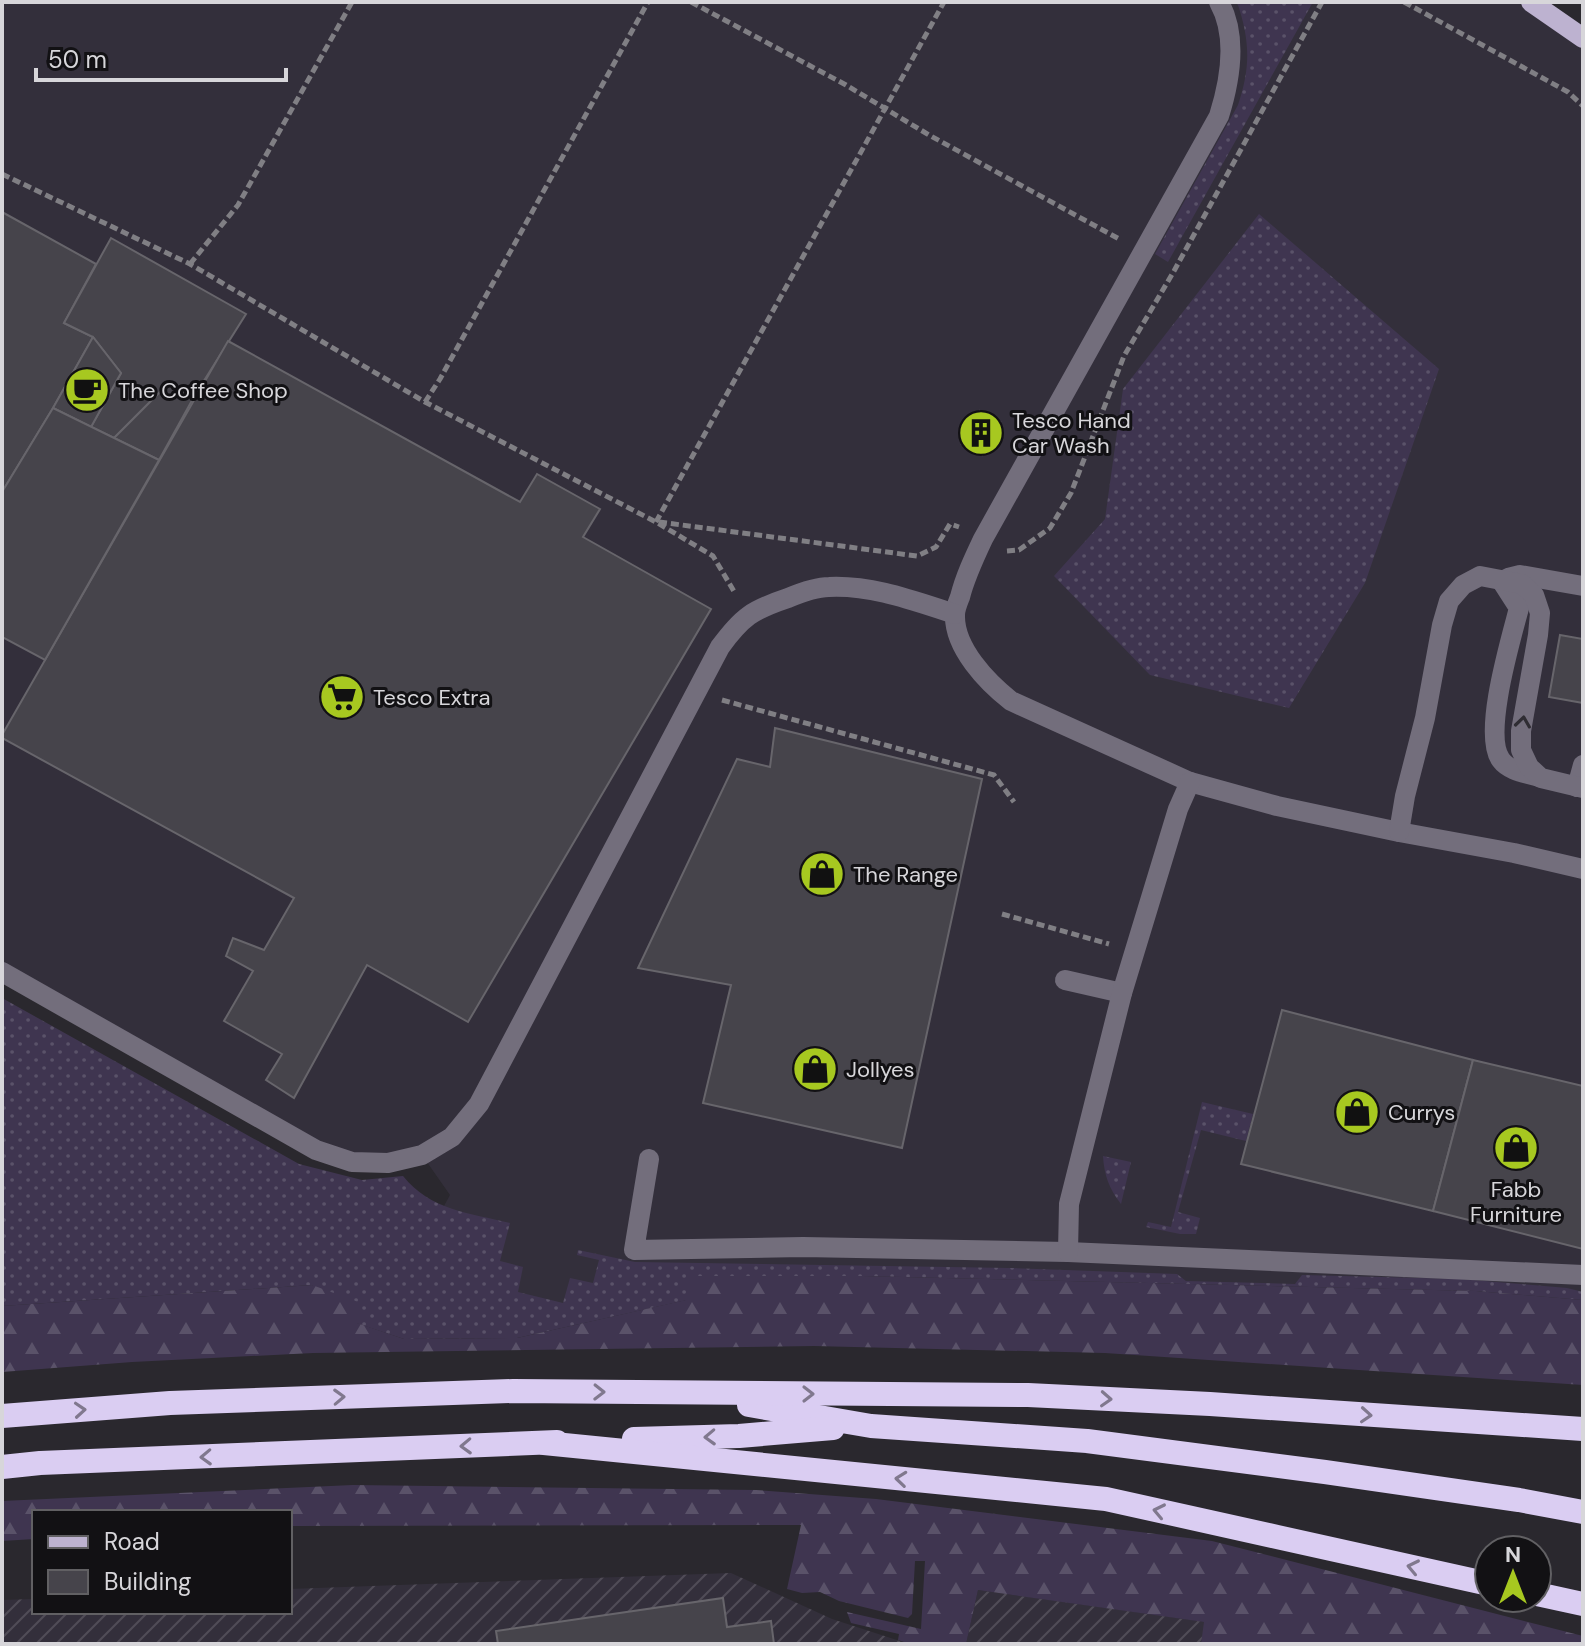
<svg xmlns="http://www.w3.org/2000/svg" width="1585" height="1646" viewBox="0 0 1585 1646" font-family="'DM Sans',sans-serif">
<defs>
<pattern id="industrial-furrows" width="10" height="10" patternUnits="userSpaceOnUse" patternTransform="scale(2)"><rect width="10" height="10" fill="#332f3b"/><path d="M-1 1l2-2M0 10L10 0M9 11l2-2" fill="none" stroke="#504c57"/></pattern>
<pattern id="grass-dots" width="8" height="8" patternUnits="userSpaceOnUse" patternTransform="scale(2)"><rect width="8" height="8" fill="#3f3550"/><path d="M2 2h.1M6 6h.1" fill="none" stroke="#5a5269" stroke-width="1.8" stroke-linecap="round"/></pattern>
<pattern id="forest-firs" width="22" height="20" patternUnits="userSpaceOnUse" patternTransform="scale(2)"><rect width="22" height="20" fill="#3f3550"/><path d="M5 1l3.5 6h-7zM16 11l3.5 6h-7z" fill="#5a5269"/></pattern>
</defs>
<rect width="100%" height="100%" fill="#2a282e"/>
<!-- built -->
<path fill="#332f3b" d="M2 2H1531L1583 38V1300L1476 1291 862 1276 687 1300 376 1329 450 1195 422 1155 352 1162 2 972Z"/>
<!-- industrial -->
<g fill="url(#industrial-furrows)">
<path d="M731 1573 832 1619 909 1644H2V1600L34 1599V1612H290V1589Z"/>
<path d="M978 1590 1205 1622 1201 1644H966Z"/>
</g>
<!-- grass -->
<g fill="url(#grass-dots)">
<path d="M1237 2H1313L1168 262 1155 254 1238 105C1251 67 1250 40 1237 2Z"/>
<path d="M1259 214 1439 369 1365 583 1289 708 1150 675 1054 576 1105 519 1123 389Z"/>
<path d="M2 998 299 1164 362 1180 403 1176C430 1210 469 1213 510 1223L500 1261 523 1267 518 1292 563 1303 570 1278 593 1283 599 1260 577 1255 578 1250 635 1262 1009 1268 1177 1274 1186 1281 1295 1284 1302 1275 1461 1279 1567 1288 1583 1292V1300L1476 1291 862 1276H692L687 1300 517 1338 404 1339 356 1323 312 1285 2 1306Z"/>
<path d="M1202 1102 1253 1114 1246 1141 1201 1130 1178 1212 1200 1218 1196 1234H1180L1146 1227 1148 1222 1171 1227Z"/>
<path d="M1103 1156 1131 1162 1121 1204C1109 1189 1104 1174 1103 1156Z"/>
</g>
<!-- forest -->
<g fill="url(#forest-firs)">
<path d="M691 1276H862L1476 1291 1583 1300V1385L1105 1353 814 1346 313 1353 132 1362 2 1372V1306L312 1285 361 1303 357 1323 404 1339 517 1338 686 1300Z"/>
<path d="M353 1485 756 1490 876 1499 1212 1541 1583 1636V1644H1201L1204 1622 978 1590 966 1644H910L898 1640 899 1634 851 1623 847 1612 921 1629 925 1561H915L912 1614 908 1618 839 1601 820 1592 802 1593 787 1589 801 1525 290 1526V1512H34V1539L2 1541V1501Z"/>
</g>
<!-- building -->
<g fill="#46444b" stroke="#67656b" stroke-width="2">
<path d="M2 212 96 264 64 323 93 337 53 408 2 492Z"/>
<path d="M111 238 246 314 195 395 168 384 114 438 91 427 121 373 93 337 64 323Z"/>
<path d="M93 337 121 373 91 427 53 408Z"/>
<path d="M228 341 520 502 537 474 600 509 583 537 711 609 468 1022 367 965 294 1098 266 1080 282 1054 224 1021 253 971 226 956 233 938 264 950 294 898 2 738V735Z"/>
<path d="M168 384 195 395 159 460 114 438Z"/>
<path d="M53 408 159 460 45 660 2 637V492Z"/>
<path d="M980 411 1000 422 982 455 962 444Z"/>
<path d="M1560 635 1583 639V703L1549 697Z"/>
<path d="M775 728 982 779 902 1148 703 1103 731 985 638 968 737 759 770 767Z"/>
<path d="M1282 1010 1473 1060 1433 1211 1241 1164Z"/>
<path d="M1473 1060 1583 1086V1249L1433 1211Z"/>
<path d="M723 1598 727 1627 771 1621 774 1644H498L496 1631Z"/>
</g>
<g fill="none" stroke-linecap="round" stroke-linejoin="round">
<!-- path -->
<g stroke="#807f84" stroke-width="5" stroke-dasharray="8 4" stroke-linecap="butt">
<path d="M691 2 846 85 929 135 1121 240"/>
<path d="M1404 2 1568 92 1583 106"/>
<path d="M2 174 190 264 425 402 656 522 713 556 735 593"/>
<path d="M190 264 238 205 352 2"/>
<path d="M425 402 440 379 648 2"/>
<path d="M656 522 944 2"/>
<path d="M659 522 917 556 936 547 950 524 959 527"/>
<path d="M1007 551 1019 550 1050 528 1071 493 1124 356 1174 271 1322 2"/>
<path d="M722 700 994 775 1014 802"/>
<path d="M1002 914 1109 944"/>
</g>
<!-- minor -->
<g stroke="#736e7c" stroke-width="20">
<path d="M1219 2C1238 36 1230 81 1219 116L983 539C974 558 965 577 960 597 958 602 955 609 955 615 954 648 987 682 1011 701L1190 782 1277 806 1399 832 1514 853 1583 869"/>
<path d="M1508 578 1520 575 1583 586"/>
<path d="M1501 580 1519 608C1511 639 1482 735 1501 760 1509 771 1526 773 1539 777"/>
<path d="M1577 787 1583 765"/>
<path d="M1399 832 1405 796 1425 718 1442 625 1449 601 1463 585 1480 576 1522 584 1534 595 1540 613 1538 635 1521 731V750L1529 767 1541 778 1583 788"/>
<path d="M2 972 316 1150 352 1162 388 1163 422 1155 452 1137 479 1104 720 647C742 617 752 610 788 598 800 593 816 587 829 587 873 585 914 601 955 614"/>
<path d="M1065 980 1122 993"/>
<path d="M649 1159 634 1250 803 1247 1068 1252 1583 1275"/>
<path d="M1068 1252 1069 1204 1122 993 1178 809 1190 782"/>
</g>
<!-- major -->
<path stroke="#bdb2d0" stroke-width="20" d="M1531 2 1583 38"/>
<!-- highway -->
<g stroke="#dacdf2" stroke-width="24">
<path d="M749 1405 871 1426 1087 1441 1325 1472 1519 1500 1583 1512"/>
<path d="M2 1416 170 1403 513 1391 1028 1395 1210 1404 1583 1429"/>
<path d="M634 1439 739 1436 833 1428"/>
<path d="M544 1443 1106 1499 1489 1584"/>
<path d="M2 1467 40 1463 557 1442"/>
<path d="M1537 1594 1583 1604"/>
</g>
</g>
<!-- one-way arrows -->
<defs><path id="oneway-chevron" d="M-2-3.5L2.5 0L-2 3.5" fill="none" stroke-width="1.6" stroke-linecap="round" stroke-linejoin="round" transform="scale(2)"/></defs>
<use stroke="#2f2d33" href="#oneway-chevron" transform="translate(1523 722) rotate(-82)"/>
<g stroke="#80788e">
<use href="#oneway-chevron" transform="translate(599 1392) rotate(1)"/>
<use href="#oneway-chevron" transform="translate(808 1394)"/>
<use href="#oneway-chevron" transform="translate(339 1397) rotate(-2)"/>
<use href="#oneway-chevron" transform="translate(1106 1399) rotate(3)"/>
<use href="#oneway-chevron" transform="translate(80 1410) rotate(-4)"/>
<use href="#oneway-chevron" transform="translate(1366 1415) rotate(4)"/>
<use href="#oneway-chevron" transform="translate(710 1437) rotate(178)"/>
<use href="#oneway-chevron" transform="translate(466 1446) rotate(178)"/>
<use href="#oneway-chevron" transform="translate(206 1457) rotate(178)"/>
<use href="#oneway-chevron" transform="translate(901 1479) rotate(-174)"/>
<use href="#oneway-chevron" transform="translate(1159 1511) rotate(-168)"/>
<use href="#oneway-chevron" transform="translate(1413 1567) rotate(-168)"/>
</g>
<!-- icons -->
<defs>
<g id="cafe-disc" transform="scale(2.3)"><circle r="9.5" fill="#a7c820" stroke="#121114"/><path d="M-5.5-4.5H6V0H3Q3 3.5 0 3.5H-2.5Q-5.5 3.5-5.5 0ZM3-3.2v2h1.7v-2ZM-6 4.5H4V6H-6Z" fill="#111"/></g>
<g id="building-disc" transform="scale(2.3)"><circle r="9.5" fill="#a7c820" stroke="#121114"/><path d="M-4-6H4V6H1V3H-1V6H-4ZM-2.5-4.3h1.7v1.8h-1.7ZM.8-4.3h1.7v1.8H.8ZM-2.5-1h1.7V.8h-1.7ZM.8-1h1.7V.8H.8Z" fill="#111"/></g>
<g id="supermarket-disc" transform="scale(2.3)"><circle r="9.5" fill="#a7c820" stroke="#121114"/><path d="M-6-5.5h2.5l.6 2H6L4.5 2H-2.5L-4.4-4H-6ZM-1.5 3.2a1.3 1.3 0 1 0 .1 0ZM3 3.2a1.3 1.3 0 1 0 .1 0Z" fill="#111"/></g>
<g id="shop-disc" transform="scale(2.3)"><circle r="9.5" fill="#a7c820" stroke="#121114"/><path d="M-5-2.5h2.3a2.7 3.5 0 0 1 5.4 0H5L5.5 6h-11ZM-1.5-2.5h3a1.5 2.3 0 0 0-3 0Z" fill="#111"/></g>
</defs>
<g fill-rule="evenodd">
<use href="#cafe-disc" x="87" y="390"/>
<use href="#building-disc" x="981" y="433"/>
<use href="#supermarket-disc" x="342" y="697"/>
<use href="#shop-disc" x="822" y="874"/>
<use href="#shop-disc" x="815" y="1069"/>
<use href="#shop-disc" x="1357" y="1112"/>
<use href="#shop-disc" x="1516" y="1148"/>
</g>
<g text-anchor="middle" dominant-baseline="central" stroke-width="6" stroke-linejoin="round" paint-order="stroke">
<!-- poi labels -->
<g font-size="22" fill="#d7d6da" stroke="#121114" text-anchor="start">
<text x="118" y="390">The Coffee Shop</text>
<text x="1012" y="420">Tesco Hand<tspan x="1012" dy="25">Car Wash</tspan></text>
<text x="373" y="697">Tesco Extra</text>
<text x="853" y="874">The Range</text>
<text x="846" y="1069">Jollyes</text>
<text x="1388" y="1112">Currys</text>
<text x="1516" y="1189" text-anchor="middle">Fabb<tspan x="1516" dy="25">Furniture</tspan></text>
</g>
</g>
<!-- border -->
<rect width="1585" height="1646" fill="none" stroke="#d7d6da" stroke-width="8"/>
<!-- legend -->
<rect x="32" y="1510" width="260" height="104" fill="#121114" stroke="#616063" stroke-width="2"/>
<rect x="48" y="1536" width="40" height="12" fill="#bdb2d0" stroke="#616063" stroke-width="2"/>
<text x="104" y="1550" font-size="24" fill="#d7d6da">Road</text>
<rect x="48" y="1570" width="40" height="24" fill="#46444b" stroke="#616063" stroke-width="2"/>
<text x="104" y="1590" font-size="24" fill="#d7d6da">Building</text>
<!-- north arrow -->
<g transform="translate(1513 1574)"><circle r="38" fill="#121114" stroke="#616063" stroke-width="2"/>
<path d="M0-6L14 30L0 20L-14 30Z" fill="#a7c820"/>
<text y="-12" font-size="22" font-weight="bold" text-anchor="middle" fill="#d7d6da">N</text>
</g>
<!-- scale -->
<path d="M36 68v12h250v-12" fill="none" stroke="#d7d6da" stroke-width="4"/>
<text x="48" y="68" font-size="24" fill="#d7d6da" stroke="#121114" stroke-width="6" paint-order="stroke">50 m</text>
</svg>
